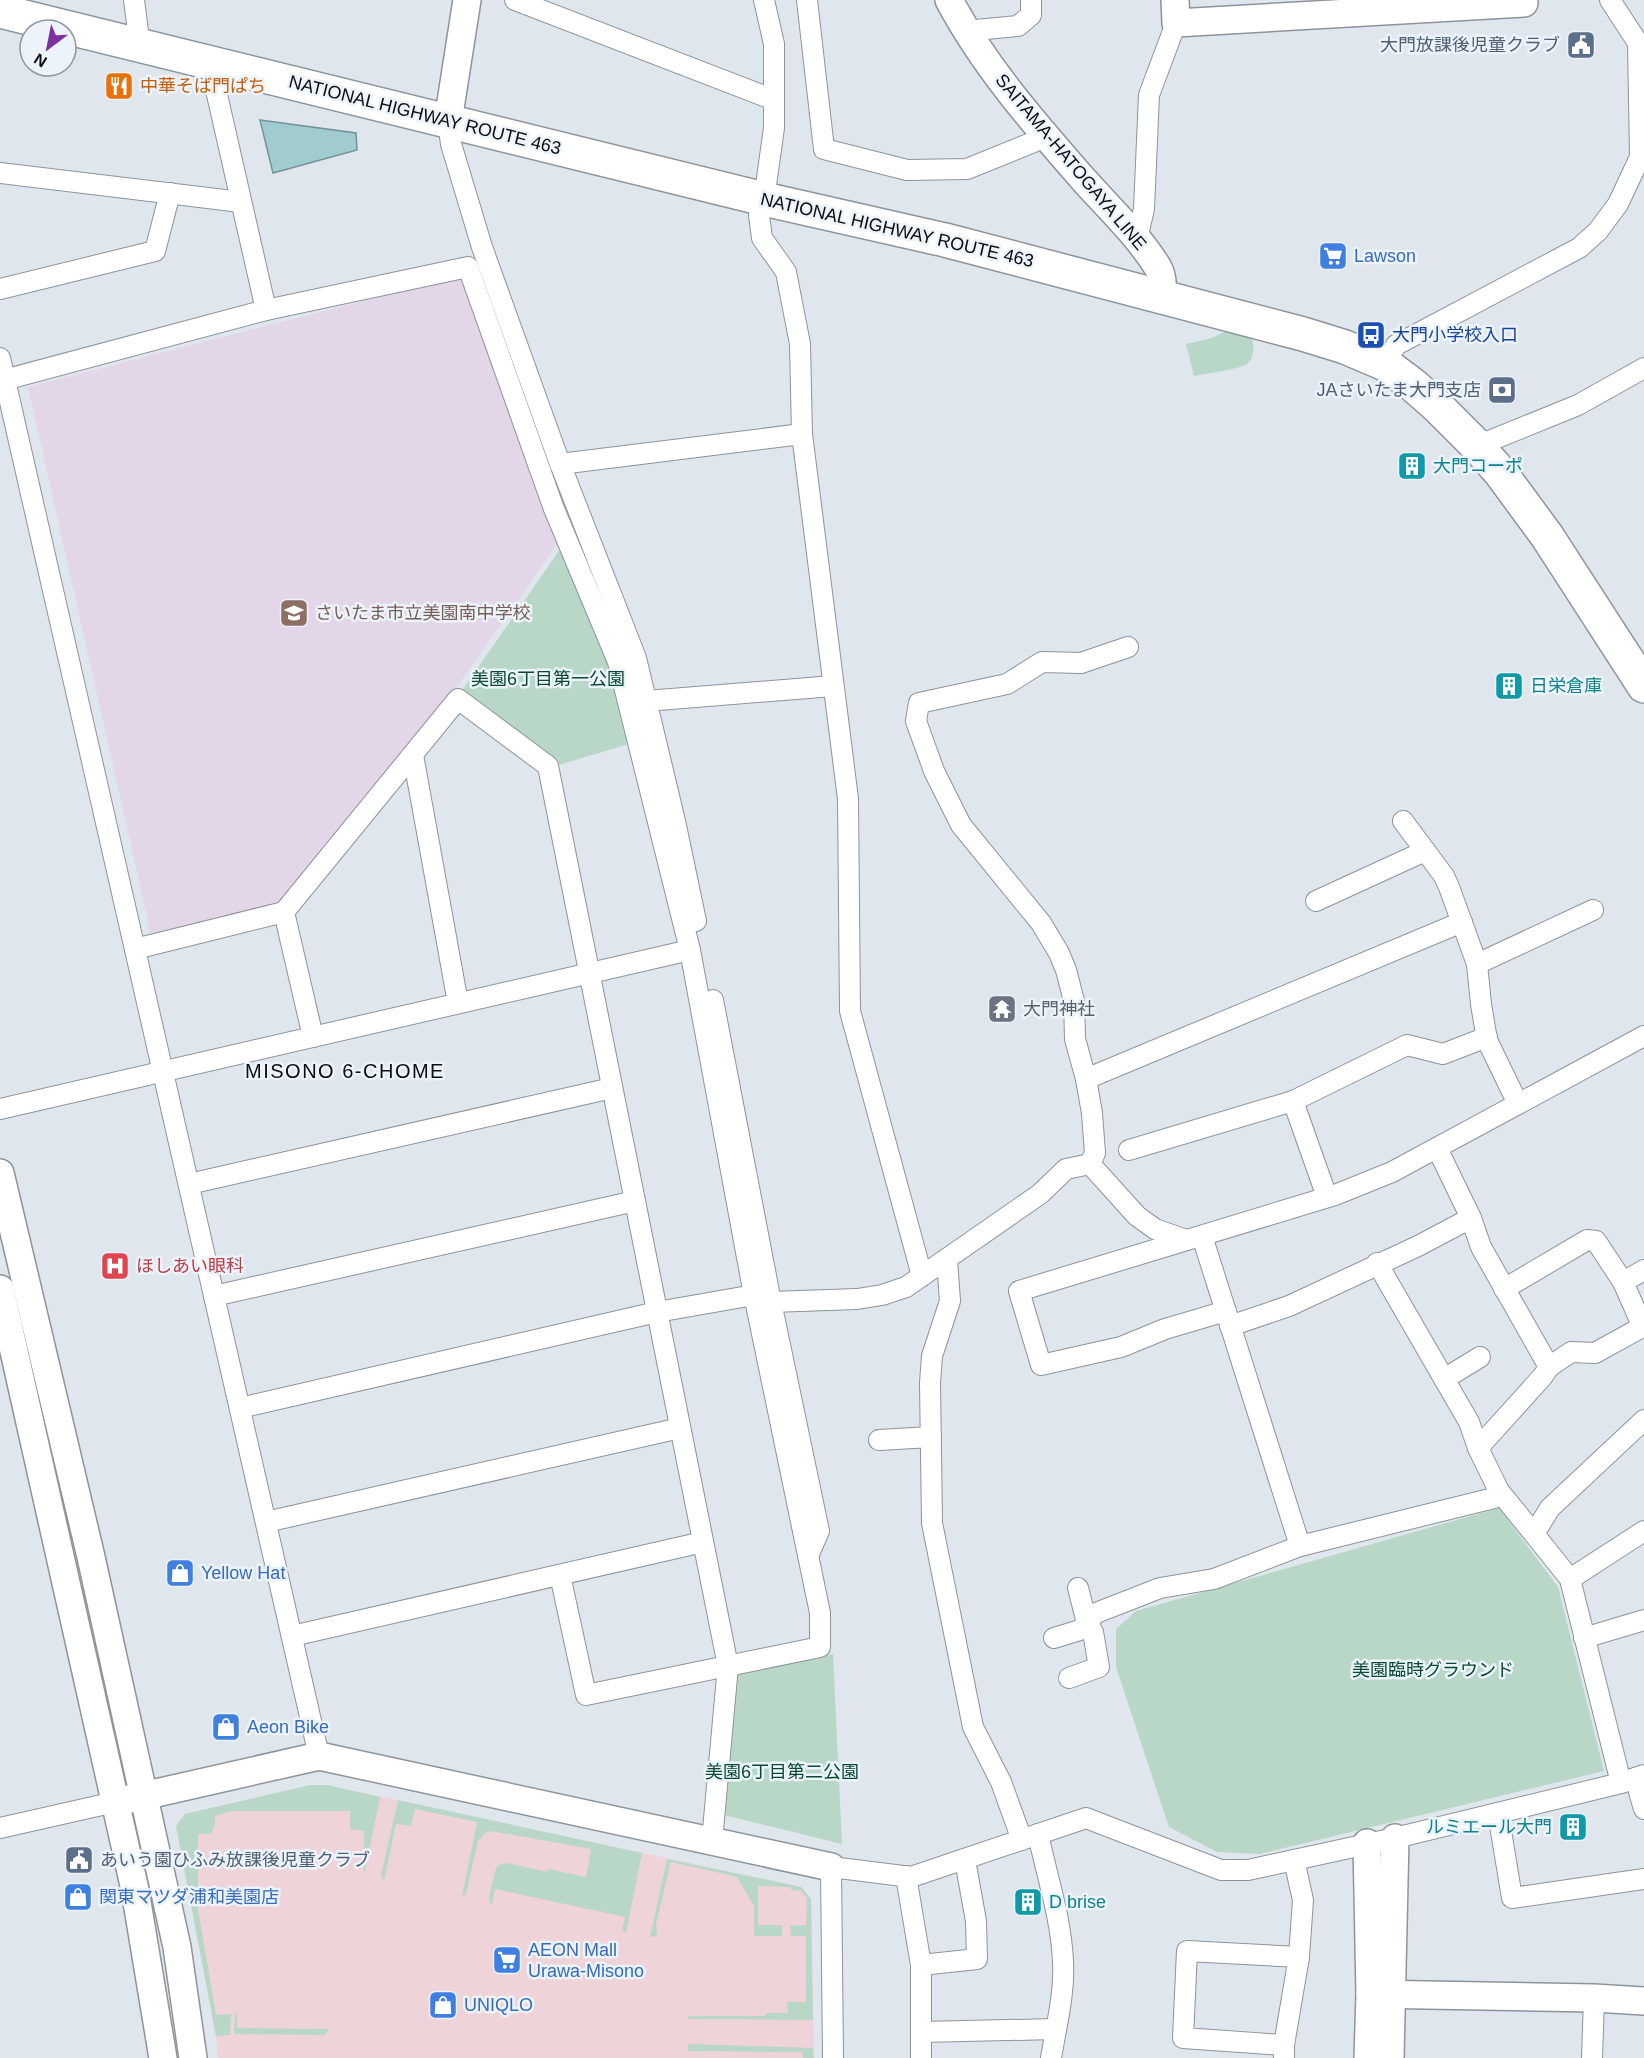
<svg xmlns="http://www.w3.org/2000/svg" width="1644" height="2058" viewBox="0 0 1644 2058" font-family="Arial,'Noto Sans JP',sans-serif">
<rect width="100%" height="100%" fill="#dfe6ed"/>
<!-- commercial -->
<path fill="#eed3d9" d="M311 1785H327L801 1887 811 1899 814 2058H218L216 2036 176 1826 185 1814Z"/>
<!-- education -->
<path fill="#e3d6e9" d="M465 275 561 539 456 688 283 904 151 935 28 387Z"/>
<!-- green -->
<g fill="#b9d7c7">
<path d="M1228 330 1249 332C1254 340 1256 357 1247 364 1240 369 1205 374 1194 376L1186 344 1212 338Z"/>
<path d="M563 545 612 666 629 744 555 766 461 692Z"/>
<path d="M1499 1508 1558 1587 1604 1771 1260 1854 1217 1852 1169 1827 1116 1667V1629L1136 1611Z"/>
<path d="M833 1654 842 1844 724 1815 734 1671Z"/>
<path d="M311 1785H327L380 1797 364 1876V1831L350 1829V1811H232L215 1816V1825L211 1834H198V1909L216 2015 231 2014 230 2035 216 2036 176 1826 185 1814Z"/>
<path d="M398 1800 642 1853 626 1933 622 1931 625 1917 495 1889 492 1905 490 1903 489 1897 496 1868 499 1865 507 1863 547 1872 548 1869 586 1877 591 1849 491 1831 485 1833 478 1841 466 1894 462 1897 477 1822 415 1809 411 1826 396 1824 384 1881 381 1876Z"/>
<path d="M667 1859 801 1887 811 1899 813 2020 688 2019V2016H765L766 2013H788L787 2002H806V1936H791L790 1926 806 1925 807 1898 801 1891 791 1890V1887L758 1886V1925H782V1936H754V1906L737 1877 671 1862 656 1924 657 1936 650 1937Z"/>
<path d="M237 2013V2028L330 2029 324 2035 234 2034 235 2014Z"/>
<path d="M691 2044 813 2048 814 2058H803L802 2052 688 2051V2045Z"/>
</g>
<!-- water -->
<path fill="#a1cccf" stroke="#749396" stroke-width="1.5" d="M260 120 356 133 357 150 273 173Z"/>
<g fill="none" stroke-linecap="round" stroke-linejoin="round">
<!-- street casing -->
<g stroke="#8d949a" stroke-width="22">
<g id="street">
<path d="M134 0 140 47"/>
<path d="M515 0 772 99"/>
<path d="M764 0 774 44V128L764 199 759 215 762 238 786 272 800 344 802 434 848 799 850 1011 922 1276"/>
<path d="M807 0 824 149 907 170 967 169 1046 137"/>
<path d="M965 31 1018 26 1031 15V0"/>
<path d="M210 64 266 310"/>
<path d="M448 121 451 144 482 247 559 461 636 658 675 821 696 921"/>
<path d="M0 173 241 202"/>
<path d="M1137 239 1144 209 1149 95 1176 23"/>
<path d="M0 289 155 251 170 193"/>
<path d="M0 358 319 1756"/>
<path d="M1385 364 1396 345 1579 248 1598 231 1618 204 1640 157 1638 43 1610 0"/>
<path d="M0 381 266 310 468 267 554 509 618 662 690 950 754 1295 820 1613V1647L586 1695 560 1575"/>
<path d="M1477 446 1578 405 1644 368"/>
<path d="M560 464 802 434"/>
<path d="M646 701 833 686"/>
<path d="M413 755 458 1003"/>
<path d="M1403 821 1444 876 1449 887 1477 964 1481 1004 1487 1040 1518 1104"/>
<path d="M1316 901 1425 851"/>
<path d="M284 912 313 1037"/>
<path d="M135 949 284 912 458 699 548 766 728 1666 712 1841"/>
<path d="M1477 964 1593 910"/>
<path d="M713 1000 771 1302 819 1531 808 1556"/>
<path d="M1086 1079 1462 922"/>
<path d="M1293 1101 1327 1197"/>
<path d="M0 1109 690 950"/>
<path d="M1437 1148 1471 1218 1481 1247 1549 1367"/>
<path d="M1129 1150 1293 1101 1407 1045 1443 1054 1487 1037"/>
<path d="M1090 1164 1095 1153 1092 1113 1086 1079 1075 1039 1074 1001 1066 970 1059 953 1041 923 961 825 934 771 916 721 919 703 1007 684 1042 662 1081 663 1128 647"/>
<path d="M189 1184 612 1088"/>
<path d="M1202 1236 1300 1546"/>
<path d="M947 1259 950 1301 932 1356 930 1383 932 1523 973 1727 1001 1782 1022 1840"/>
<path d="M1623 1282 1644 1270"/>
<path d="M1504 1289 1587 1240 1596 1241 1623 1282 1642 1325"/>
<path d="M214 1296 635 1201"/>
<path d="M771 1302 857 1299 882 1295 906 1287 1040 1194 1066 1169 1090 1164 1137 1216 1155 1229 1186 1240"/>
<path d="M1226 1311 1165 1329 1121 1347 1041 1365 1019 1291 1335 1195 1392 1172 1644 1036"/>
<path d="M1230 1326 1289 1306 1418 1246 1471 1218"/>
<path d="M1444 1379 1480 1357"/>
<path d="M240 1408 657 1312 754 1295"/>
<path d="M879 1440 931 1437"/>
<path d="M1478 1448 1543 1376 1549 1367 1571 1352 1595 1353 1644 1326"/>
<path d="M1499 1491 1534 1534"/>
<path d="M266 1522 680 1428"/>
<path d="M1570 1579 1644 1531"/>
<path d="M292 1636 703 1542"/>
<path d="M1054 1638 1080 1630 1096 1613 1160 1588 1214 1579 1300 1546 1494 1498 1499 1491 1478 1448 1469 1422 1377 1263"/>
<path d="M1584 1638 1644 1620"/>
<path d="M1069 1678 1099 1667 1093 1632 1087 1623 1078 1588"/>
<path d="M1635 1778 1644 1809"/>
<path d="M1621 1783 1570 1579 1534 1534 1550 1508 1644 1420"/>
<path d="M1498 1813 1512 1898 1644 1879"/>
<path d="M0 1828 115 1802"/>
<path d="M1038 1834C1047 1876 1061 1918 1063 1961 1065 1993 1056 2027 1051 2058"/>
<path d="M906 1876 921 1965V2058"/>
<path d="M921 1965 977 1959 976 1921 965 1860"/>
<path d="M922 2032 1055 2029"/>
<path d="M1284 2045 1183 2038 1187 1951 1299 1957"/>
<path d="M833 2058 831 1867 911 1877 1086 1818 1221 1870H1248L1395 1838 1621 1783 1644 1775"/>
<path d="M1284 2058V2045L1299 1957 1303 1900 1294 1860"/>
<path d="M1592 2058 1594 1998"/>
</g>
</g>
<!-- secondary casing -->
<g stroke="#8d949a" stroke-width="30">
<g id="secondary">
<path d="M949 0C984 66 1034 123 1083 179 1108 207 1137 234 1157 266 1163 275 1163 286 1162 296"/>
<path d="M1175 0 1176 23 1524 3"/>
<path d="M448 121 467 0"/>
<path d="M0 1173 91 1557 177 1947 193 2058"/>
<path d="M0 1289 135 1890 163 2058"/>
<path d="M125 1800 319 1756 831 1867"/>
<path d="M1367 1843 1370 1994 1368 2058"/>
<path d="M1370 1994 1594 1998 1644 2001"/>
<path d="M1390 2058 1395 1838"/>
</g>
</g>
<!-- highway casing -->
<g stroke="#8d949a" stroke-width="36">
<path id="highway" d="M0 11 764 199 945 240 1303 334 1345 347 1385 364 1413 385 1437 406 1477 446 1500 472 1547 536 1644 686"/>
</g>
<!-- street -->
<use href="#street" stroke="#fff" stroke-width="20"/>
<!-- secondary -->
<use href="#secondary" stroke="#fff" stroke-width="27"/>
<!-- highway -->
<use href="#highway" stroke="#fff" stroke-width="33"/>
</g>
<!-- icons -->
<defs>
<g id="civic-square" transform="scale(1.5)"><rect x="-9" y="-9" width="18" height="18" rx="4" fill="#5c6f8a" stroke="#ecf3fa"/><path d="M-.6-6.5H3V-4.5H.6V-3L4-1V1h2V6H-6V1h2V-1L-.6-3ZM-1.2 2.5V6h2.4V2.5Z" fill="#fff"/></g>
<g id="restaurant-square" transform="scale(1.5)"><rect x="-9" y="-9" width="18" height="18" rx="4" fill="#e8710a" stroke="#ecf3fa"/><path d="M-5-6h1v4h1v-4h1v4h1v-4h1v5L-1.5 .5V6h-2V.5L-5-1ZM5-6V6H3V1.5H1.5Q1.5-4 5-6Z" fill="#fff"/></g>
<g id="supermarket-square" transform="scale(1.5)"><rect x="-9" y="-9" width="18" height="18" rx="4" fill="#3f7fe0" stroke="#ecf3fa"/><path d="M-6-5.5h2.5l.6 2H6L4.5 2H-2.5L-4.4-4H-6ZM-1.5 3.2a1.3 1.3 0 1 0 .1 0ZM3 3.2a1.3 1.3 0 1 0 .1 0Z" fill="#fff"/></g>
<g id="bus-square" transform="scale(1.5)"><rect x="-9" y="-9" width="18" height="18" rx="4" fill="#1a4fb4" stroke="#ecf3fa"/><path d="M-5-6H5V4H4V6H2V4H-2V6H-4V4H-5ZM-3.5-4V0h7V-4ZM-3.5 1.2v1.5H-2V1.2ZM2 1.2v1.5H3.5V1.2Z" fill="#fff"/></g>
<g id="bank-square" transform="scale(1.5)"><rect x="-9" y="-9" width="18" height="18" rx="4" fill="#5c6f8a" stroke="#ecf3fa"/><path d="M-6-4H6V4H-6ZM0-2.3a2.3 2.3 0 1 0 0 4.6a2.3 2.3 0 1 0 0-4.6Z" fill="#fff"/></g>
<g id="building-square" transform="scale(1.5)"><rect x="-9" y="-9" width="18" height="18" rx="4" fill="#0f9aa8" stroke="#ecf3fa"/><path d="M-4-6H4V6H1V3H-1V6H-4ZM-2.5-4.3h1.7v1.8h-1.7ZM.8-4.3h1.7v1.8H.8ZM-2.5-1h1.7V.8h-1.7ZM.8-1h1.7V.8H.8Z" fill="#fff"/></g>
<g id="school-square" transform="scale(1.5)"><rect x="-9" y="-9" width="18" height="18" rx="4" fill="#8d6e63" stroke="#ecf3fa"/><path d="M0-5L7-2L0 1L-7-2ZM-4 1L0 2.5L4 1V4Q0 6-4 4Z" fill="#fff"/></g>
<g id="temple-square" transform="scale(1.5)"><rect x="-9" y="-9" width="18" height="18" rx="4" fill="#6b7280" stroke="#ecf3fa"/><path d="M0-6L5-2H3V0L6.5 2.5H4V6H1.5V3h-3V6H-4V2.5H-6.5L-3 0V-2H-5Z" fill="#fff"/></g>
<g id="hospital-square" transform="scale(1.5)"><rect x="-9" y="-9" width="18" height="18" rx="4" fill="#e0444e" stroke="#ecf3fa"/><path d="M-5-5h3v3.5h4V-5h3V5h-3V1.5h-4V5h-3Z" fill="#fff"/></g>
<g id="shop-square" transform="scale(1.5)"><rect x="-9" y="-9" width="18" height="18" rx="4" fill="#3f7fe0" stroke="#ecf3fa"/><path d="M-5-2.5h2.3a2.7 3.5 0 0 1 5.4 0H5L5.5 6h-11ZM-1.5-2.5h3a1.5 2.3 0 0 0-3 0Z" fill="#fff"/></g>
</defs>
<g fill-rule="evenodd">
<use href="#civic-square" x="1581" y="45"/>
<use href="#restaurant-square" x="119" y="86"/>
<use href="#supermarket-square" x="1333" y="256"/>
<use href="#bus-square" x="1371" y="335"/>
<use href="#bank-square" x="1502" y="390"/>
<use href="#building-square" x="1412" y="466"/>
<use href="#school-square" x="294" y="613"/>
<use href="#building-square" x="1509" y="686"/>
<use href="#temple-square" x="1002" y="1009"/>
<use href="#hospital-square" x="115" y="1266"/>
<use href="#shop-square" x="180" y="1573"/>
<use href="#shop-square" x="226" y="1727"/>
<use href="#building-square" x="1573" y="1827"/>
<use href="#civic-square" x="79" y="1860"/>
<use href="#shop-square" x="78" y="1897"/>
<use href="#building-square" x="1028" y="1902"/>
<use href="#supermarket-square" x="507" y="1960"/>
<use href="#shop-square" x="443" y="2005"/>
</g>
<g text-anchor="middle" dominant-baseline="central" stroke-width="5" stroke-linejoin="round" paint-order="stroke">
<!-- service labels -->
<g font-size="18" fill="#4e5e75" stroke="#ecf3fa" text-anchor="end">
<text x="1560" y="45">大門放課後児童クラブ</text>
<text x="1481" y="390">JAさいたま大門支店</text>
<text x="100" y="1860" text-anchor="start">あいう園ひふみ放課後児童クラブ</text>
</g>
<!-- food labels -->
<g font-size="18" fill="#c56008" stroke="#ecf3fa" text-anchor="start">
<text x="140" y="86">中華そば門ぱち</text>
</g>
<!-- street labels -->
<g font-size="18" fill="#0c0e11" stroke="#ecf3fa">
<text transform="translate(425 115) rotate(14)">NATIONAL HIGHWAY ROUTE 463</text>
<text transform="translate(1071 162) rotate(50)">SAITAMA-HATOGAYA LINE</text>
<text transform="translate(897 230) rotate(13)">NATIONAL HIGHWAY ROUTE 463</text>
</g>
<!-- shop labels -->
<g font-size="18" fill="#366cbe" stroke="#ecf3fa" text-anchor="start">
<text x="1354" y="256">Lawson</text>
<text x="201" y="1573">Yellow Hat</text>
<text x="247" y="1727">Aeon Bike</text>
<text x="99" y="1897">関東マツダ浦和美園店</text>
<text x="528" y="1950">AEON Mall<tspan x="528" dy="21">Urawa-Misono</tspan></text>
<text x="464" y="2005">UNIQLO</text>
</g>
<!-- transit labels -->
<g font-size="18" fill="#164399" stroke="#ecf3fa" text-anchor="start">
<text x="1392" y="335">大門小学校入口</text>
</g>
<!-- culture labels -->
<g font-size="18" fill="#0d838f" stroke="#ecf3fa" text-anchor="start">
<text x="1433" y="466">大門コーポ</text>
<text x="1530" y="686">日栄倉庫</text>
<text x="1552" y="1827" text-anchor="end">ルミエール大門</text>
<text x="1049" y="1902">D brise</text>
</g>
<!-- education labels -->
<g font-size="18" fill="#785e54" stroke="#ecf3fa" text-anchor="start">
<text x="315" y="613">さいたま市立美園南中学校</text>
</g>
<!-- park labels -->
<g font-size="18" fill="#064a33" stroke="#ecf3fa">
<text x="548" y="679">美園6丁目第一公園</text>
<text x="1433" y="1670">美園臨時グラウンド</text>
<text x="782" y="1772">美園6丁目第二公園</text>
</g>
<!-- worship labels -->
<g font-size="18" fill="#5b616d" stroke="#ecf3fa" text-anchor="start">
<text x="1023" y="1009">大門神社</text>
</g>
<!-- health labels -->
<g font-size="18" fill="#be3a42" stroke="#ecf3fa" text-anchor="start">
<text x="136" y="1266">ほしあい眼科</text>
</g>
<!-- neighbourhood labels -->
<g font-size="20" letter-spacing="1.5" fill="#0c0e11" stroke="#ecf3fa">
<text x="345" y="1071">MISONO 6-CHOME</text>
</g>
</g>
<!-- north arrow -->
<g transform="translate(48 48) rotate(212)"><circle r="28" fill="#ecf3fa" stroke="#92979d" stroke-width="1.5"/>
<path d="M0-4.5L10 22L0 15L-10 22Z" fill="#7c31a3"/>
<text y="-9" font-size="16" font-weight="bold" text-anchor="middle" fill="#0c0e11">N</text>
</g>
</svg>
